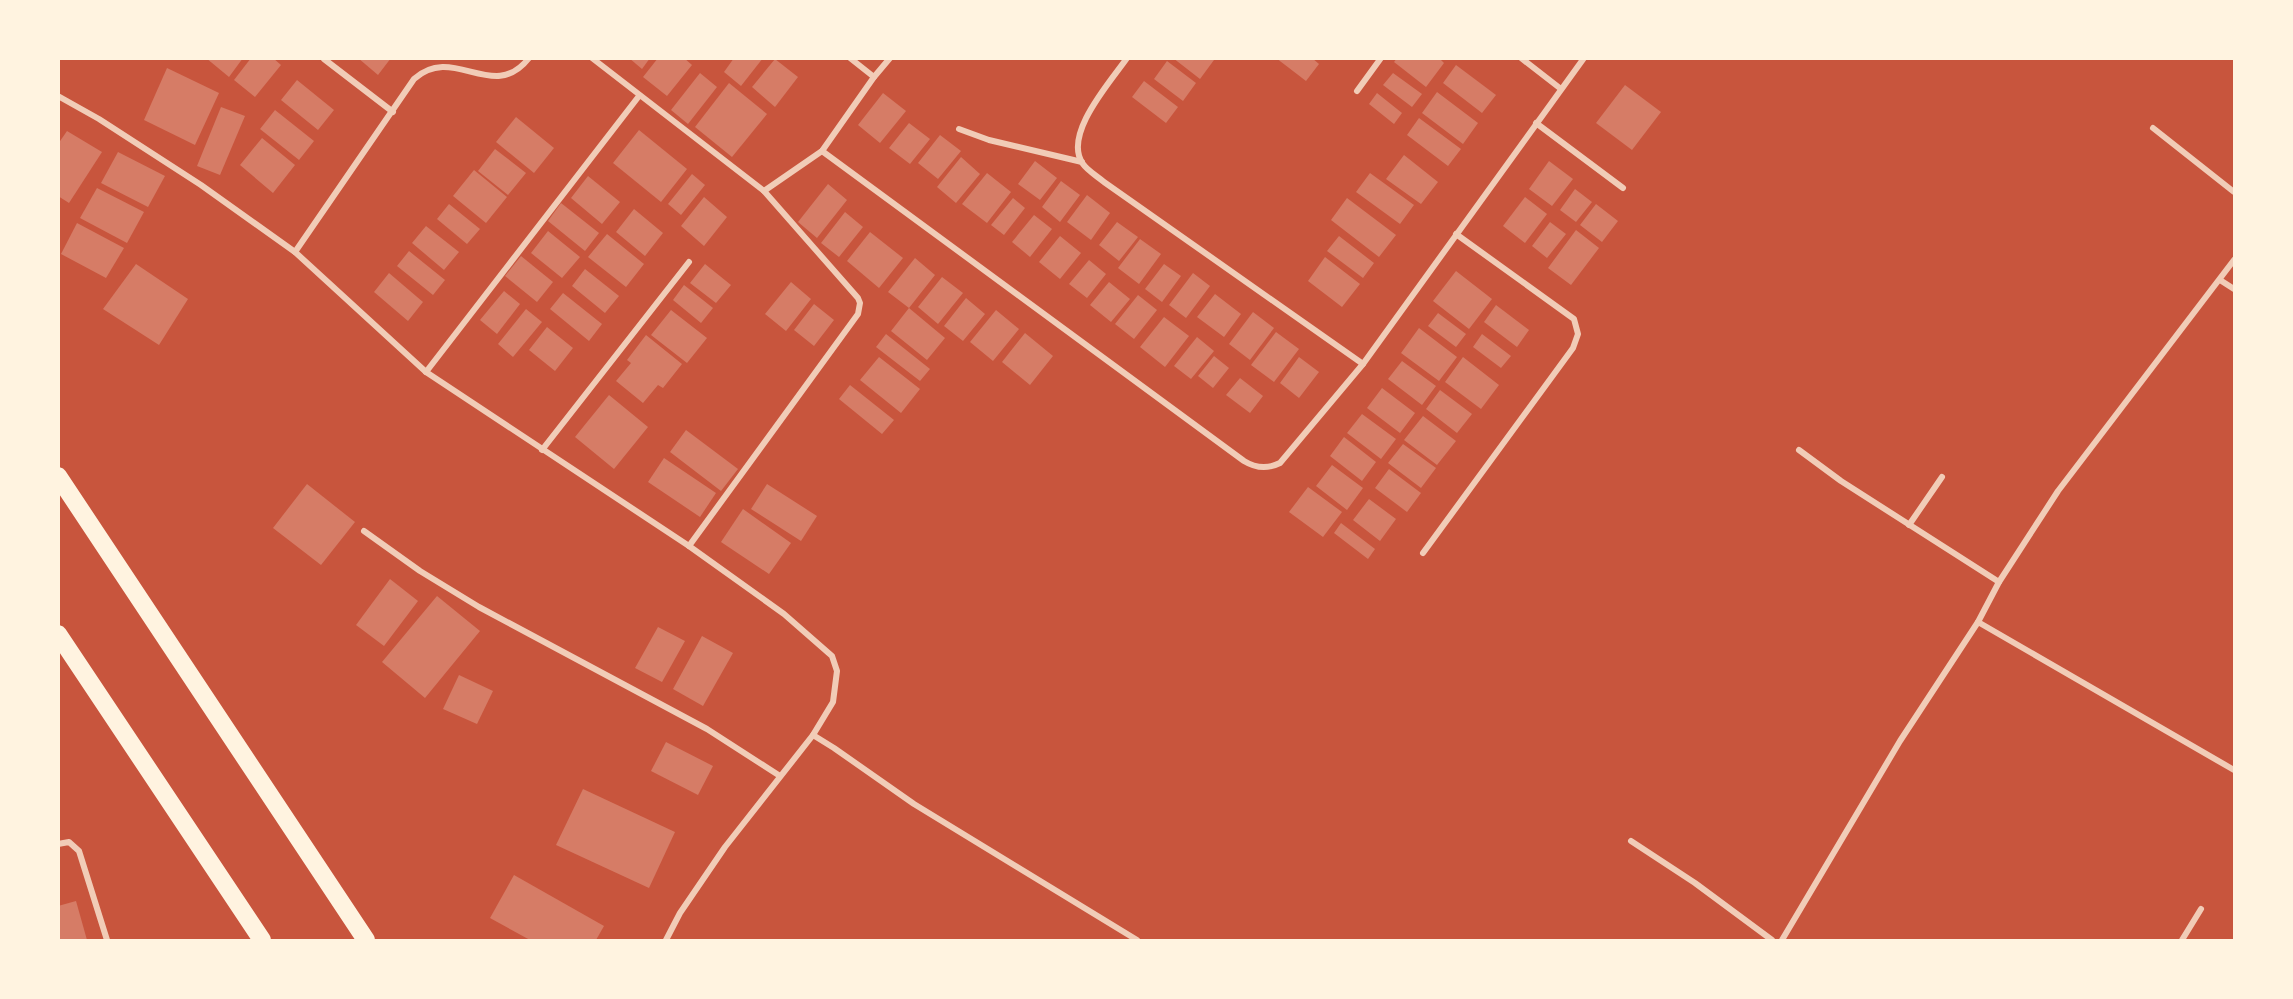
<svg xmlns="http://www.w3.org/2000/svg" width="2293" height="999" viewBox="0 0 2293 999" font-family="Literata,serif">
<rect width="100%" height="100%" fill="#c8553d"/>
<!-- building -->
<g fill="#d67c66">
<path d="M206 58H243L229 77Z"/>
<path d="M251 58H273L281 65 255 97 234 80Z"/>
<path d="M358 58H391L378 75Z"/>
<path d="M629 58H650L642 69Z"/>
<path d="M658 58H684L692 65 667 96 643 77Z"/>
<path d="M734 58H763L741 86 724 72Z"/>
<path d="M1173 58H1212L1214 60 1200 79Z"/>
<path d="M1276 58H1312L1319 64 1306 81Z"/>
<path d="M1397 58H1439L1444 63 1426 87 1394 62Z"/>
<path d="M775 59 798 77 775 107 752 87Z"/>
<path d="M1167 61 1196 83 1183 101 1154 79Z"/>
<path d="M1456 65 1496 95 1482 113 1443 83Z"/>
<path d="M167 68 219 93 195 145 144 120Z"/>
<path d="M700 73 717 87 688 124 671 110Z"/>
<path d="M1393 73 1422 94 1412 107 1383 85Z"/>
<path d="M297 80 334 110 318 130 281 100Z"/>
<path d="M1144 81 1178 107 1166 123 1132 97Z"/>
<path d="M729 83 767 114 732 157 695 127Z"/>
<path d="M1625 85 1661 112 1632 150 1596 123Z"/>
<path d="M1437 92 1478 123 1463 144 1422 113Z"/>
<path d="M883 93 906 111 880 143 858 125Z"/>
<path d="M1377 93 1402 113 1394 124 1369 104Z"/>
<path d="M221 107 245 116 220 175 197 166Z"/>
<path d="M275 110 314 141 299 160 260 129Z"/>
<path d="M516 117 554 148 534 173 496 142Z"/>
<path d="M1419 118 1461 149 1448 166 1407 135Z"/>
<path d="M909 123 930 139 910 164 889 148Z"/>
<path d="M639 130 687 169 661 202 613 163Z"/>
<path d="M67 131 102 152 69 203 58 196V144Z"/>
<path d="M940 135 961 151 938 179 918 163Z"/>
<path d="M262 138 295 165 273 193 240 165Z"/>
<path d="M495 149 526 173 508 195 478 171Z"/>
<path d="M118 152 165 176 148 207 101 183Z"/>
<path d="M1404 155 1438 182 1421 204 1386 179Z"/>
<path d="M961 157 980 174 956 203 937 187Z"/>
<path d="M1035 161 1057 178 1040 200 1018 184Z"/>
<path d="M1549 161 1573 179 1552 206 1529 189Z"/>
<path d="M474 170 507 197 486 223 453 196Z"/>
<path d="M987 173 1011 192 987 223 962 204Z"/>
<path d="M1370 173 1414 205 1400 224 1356 192Z"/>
<path d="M692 174 705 185 681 215 668 204Z"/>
<path d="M588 176 620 202 602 224 571 198Z"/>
<path d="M1061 181 1080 195 1060 222 1042 207Z"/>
<path d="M828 184 847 200 817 238 798 222Z"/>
<path d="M97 188 144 212 127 243 80 218Z"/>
<path d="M1575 189 1592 202 1576 222 1560 210Z"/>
<path d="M1087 195 1110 213 1091 240 1067 222Z"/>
<path d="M704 197 727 217 704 246 681 226Z"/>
<path d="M1525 197 1547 214 1525 243 1503 226Z"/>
<path d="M1013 198 1025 208 1004 235 991 225Z"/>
<path d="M1347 198 1396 235 1379 257 1331 220Z"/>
<path d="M561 203 599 233 585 251 548 221Z"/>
<path d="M449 204 480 229 467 244 437 219Z"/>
<path d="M1596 204 1618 221 1602 242 1580 225Z"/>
<path d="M634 209 663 233 645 256 616 232Z"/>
<path d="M845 212 863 227 839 257 821 243Z"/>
<path d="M1034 215 1052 229 1030 257 1012 242Z"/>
<path d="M1117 222 1138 237 1119 261 1099 245Z"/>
<path d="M1550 222 1566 234 1547 258 1532 246Z"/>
<path d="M77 223 124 248 106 278 61 254Z"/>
<path d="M426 226 459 252 444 270 412 243Z"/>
<path d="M1576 230 1599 248 1571 285 1548 268Z"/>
<path d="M548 231 580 257 562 278 531 253Z"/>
<path d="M870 232 903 258 879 288 847 261Z"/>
<path d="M607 234 644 264 626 287 588 257Z"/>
<path d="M1060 236 1081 253 1060 279 1039 262Z"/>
<path d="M1339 236 1374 263 1363 278 1327 251Z"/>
<path d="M1140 239 1161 254 1139 284 1118 268Z"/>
<path d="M409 251 445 280 433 295 397 266Z"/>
<path d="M521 256 553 282 537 302 505 276Z"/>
<path d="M1325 257 1360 284 1342 307 1308 281Z"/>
<path d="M915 258 935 275 909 308 888 292Z"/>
<path d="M1089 260 1106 274 1087 298 1069 284Z"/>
<path d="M136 264 188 299 159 345 103 309Z"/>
<path d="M705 264 731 285 716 303 690 283Z"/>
<path d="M1164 264 1181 276 1162 302 1145 289Z"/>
<path d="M585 269 619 296 605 313 572 286Z"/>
<path d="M1456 271 1492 299 1469 329 1433 301Z"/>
<path d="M389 273 423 302 408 321 374 292Z"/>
<path d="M1193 273 1210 286 1186 318 1169 305Z"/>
<path d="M942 277 963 293 938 324 918 307Z"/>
<path d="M791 282 811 299 786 331 765 314Z"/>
<path d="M1109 282 1130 299 1111 322 1090 305Z"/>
<path d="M684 285 713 308 701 323 673 300Z"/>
<path d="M504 291 520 304 497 334 480 320Z"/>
<path d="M563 293 602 324 589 341 550 309Z"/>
<path d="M1215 294 1241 314 1224 337 1197 317Z"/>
<path d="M1138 295 1157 310 1134 339 1115 324Z"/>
<path d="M966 298 985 314 963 341 944 326Z"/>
<path d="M814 304 834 320 814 346 794 330Z"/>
<path d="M1496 305 1529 330 1517 347 1484 322Z"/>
<path d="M909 308 945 338 927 360 891 331Z"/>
<path d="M526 309 542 322 513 357 498 344Z"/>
<path d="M671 310 707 338 687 363 651 335Z"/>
<path d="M996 310 1019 329 993 361 970 342Z"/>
<path d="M1253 312 1274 328 1250 360 1229 344Z"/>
<path d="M1438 313 1466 334 1456 347 1428 326Z"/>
<path d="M1164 317 1189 336 1165 367 1140 347Z"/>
<path d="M547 327 573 348 555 371 529 350Z"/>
<path d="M1419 328 1457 357 1439 381 1401 353Z"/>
<path d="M1276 332 1299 349 1274 382 1251 365Z"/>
<path d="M1025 333 1053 356 1030 385 1002 362Z"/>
<path d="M886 334 930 369 920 381 876 347Z"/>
<path d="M1482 334 1511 356 1501 368 1473 347Z"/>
<path d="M646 335 682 364 663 388 658 385 643 403 616 381 631 363 627 360Z"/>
<path d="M1197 337 1214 351 1191 379 1174 366Z"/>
<path d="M1214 356 1229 368 1213 388 1198 376Z"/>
<path d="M879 357 920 389 901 413 860 380Z"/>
<path d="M1299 357 1319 372 1299 398 1280 383Z"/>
<path d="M1463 357 1499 385 1481 409 1445 382Z"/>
<path d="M1402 361 1436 386 1422 405 1388 379Z"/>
<path d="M1240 378 1263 396 1250 413 1226 395Z"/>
<path d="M850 385 894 420 882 434 839 399Z"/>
<path d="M1382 388 1415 413 1400 433 1367 408Z"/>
<path d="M1440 390 1472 414 1457 433 1426 409Z"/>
<path d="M609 395 648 427 614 469 575 437Z"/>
<path d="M1362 414 1396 439 1381 459 1347 433Z"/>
<path d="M1423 416 1456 441 1437 465 1404 440Z"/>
<path d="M686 430 738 469 721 491 670 452Z"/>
<path d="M1344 437 1376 462 1362 481 1330 456Z"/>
<path d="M1403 444 1436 468 1421 488 1388 463Z"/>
<path d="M664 458 716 493 700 517 648 482Z"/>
<path d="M1332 465 1363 488 1347 510 1316 486Z"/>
<path d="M1389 469 1421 493 1407 512 1375 488Z"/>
<path d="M307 484 355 522 321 565 273 528Z"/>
<path d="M767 484 817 516 801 541 751 509Z"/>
<path d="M1308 487 1342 512 1323 537 1289 512Z"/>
<path d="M1369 499 1396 519 1380 541 1353 520Z"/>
<path d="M743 509 791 543 769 574 721 542Z"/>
<path d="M1341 523 1375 549 1368 559 1334 533Z"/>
<path d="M390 579 418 601 384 646 356 625Z"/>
<path d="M437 596 480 631 425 698 382 662Z"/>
<path d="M658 627 685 641 662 682 635 668Z"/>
<path d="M702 636 733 653 703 706 673 689Z"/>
<path d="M459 675 493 691 477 724 443 709Z"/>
<path d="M666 742 713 766 698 795 651 771Z"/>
<path d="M583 789 675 832 649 888 556 845Z"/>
<path d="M514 875 604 926 596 940H530L490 918Z"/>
<path d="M76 901 87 940H58V906Z"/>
</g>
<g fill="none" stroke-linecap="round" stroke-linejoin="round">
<!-- minor -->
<g stroke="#f1ccb7" stroke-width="6">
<path d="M592 58 764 191 822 151 874 77 890 58"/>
<path d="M850 58 874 77"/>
<path d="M1127 58C1111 81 1062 135 1083 164 1088 171 1097 176 1104 182L1363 364"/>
<path d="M1521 58 1561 89"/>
<path d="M324 59 393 112"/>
<path d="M1357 91 1381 58"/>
<path d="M58 96 99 119 201 185 295 252 426 372 689 546 784 614 832 656 837 671 833 702 813 735 725 847 680 913 666 940"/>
<path d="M1536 123 1623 188"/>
<path d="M2153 128 2234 192"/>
<path d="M959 129 989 140 1082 162"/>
<path d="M822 151 1244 461C1257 469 1268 469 1280 463L1363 364 1584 58"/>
<path d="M295 252 414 79C454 43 493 104 529 58"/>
<path d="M2220 280 2234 289"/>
<path d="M426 372 639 96"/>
<path d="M542 450 689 262"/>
<path d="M1799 450 1841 481 1999 582"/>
<path d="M1909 525 1942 477"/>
<path d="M364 531 420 571 479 607 707 729 780 776"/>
<path d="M689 546 858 314 860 303 858 298 764 191"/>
<path d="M1423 553 1573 348 1578 334 1574 319 1456 234"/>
<path d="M1978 622 2234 770"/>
<path d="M813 735 834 748 914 804 1137 940"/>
<path d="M1631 841 1695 883 1772 940"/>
<path d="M58 844 69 842 79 851 107 940"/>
<path d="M1782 940 1900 741 1978 622 1999 582 2058 491 2234 260"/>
<path d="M2182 940 2201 909"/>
</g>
<!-- motorway -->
<g stroke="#fff3e0" stroke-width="18">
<path d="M58 476 366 940"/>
<path d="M58 634 262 940"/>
</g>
</g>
<!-- border -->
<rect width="2293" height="999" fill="none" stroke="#fff3e0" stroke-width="120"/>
</svg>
